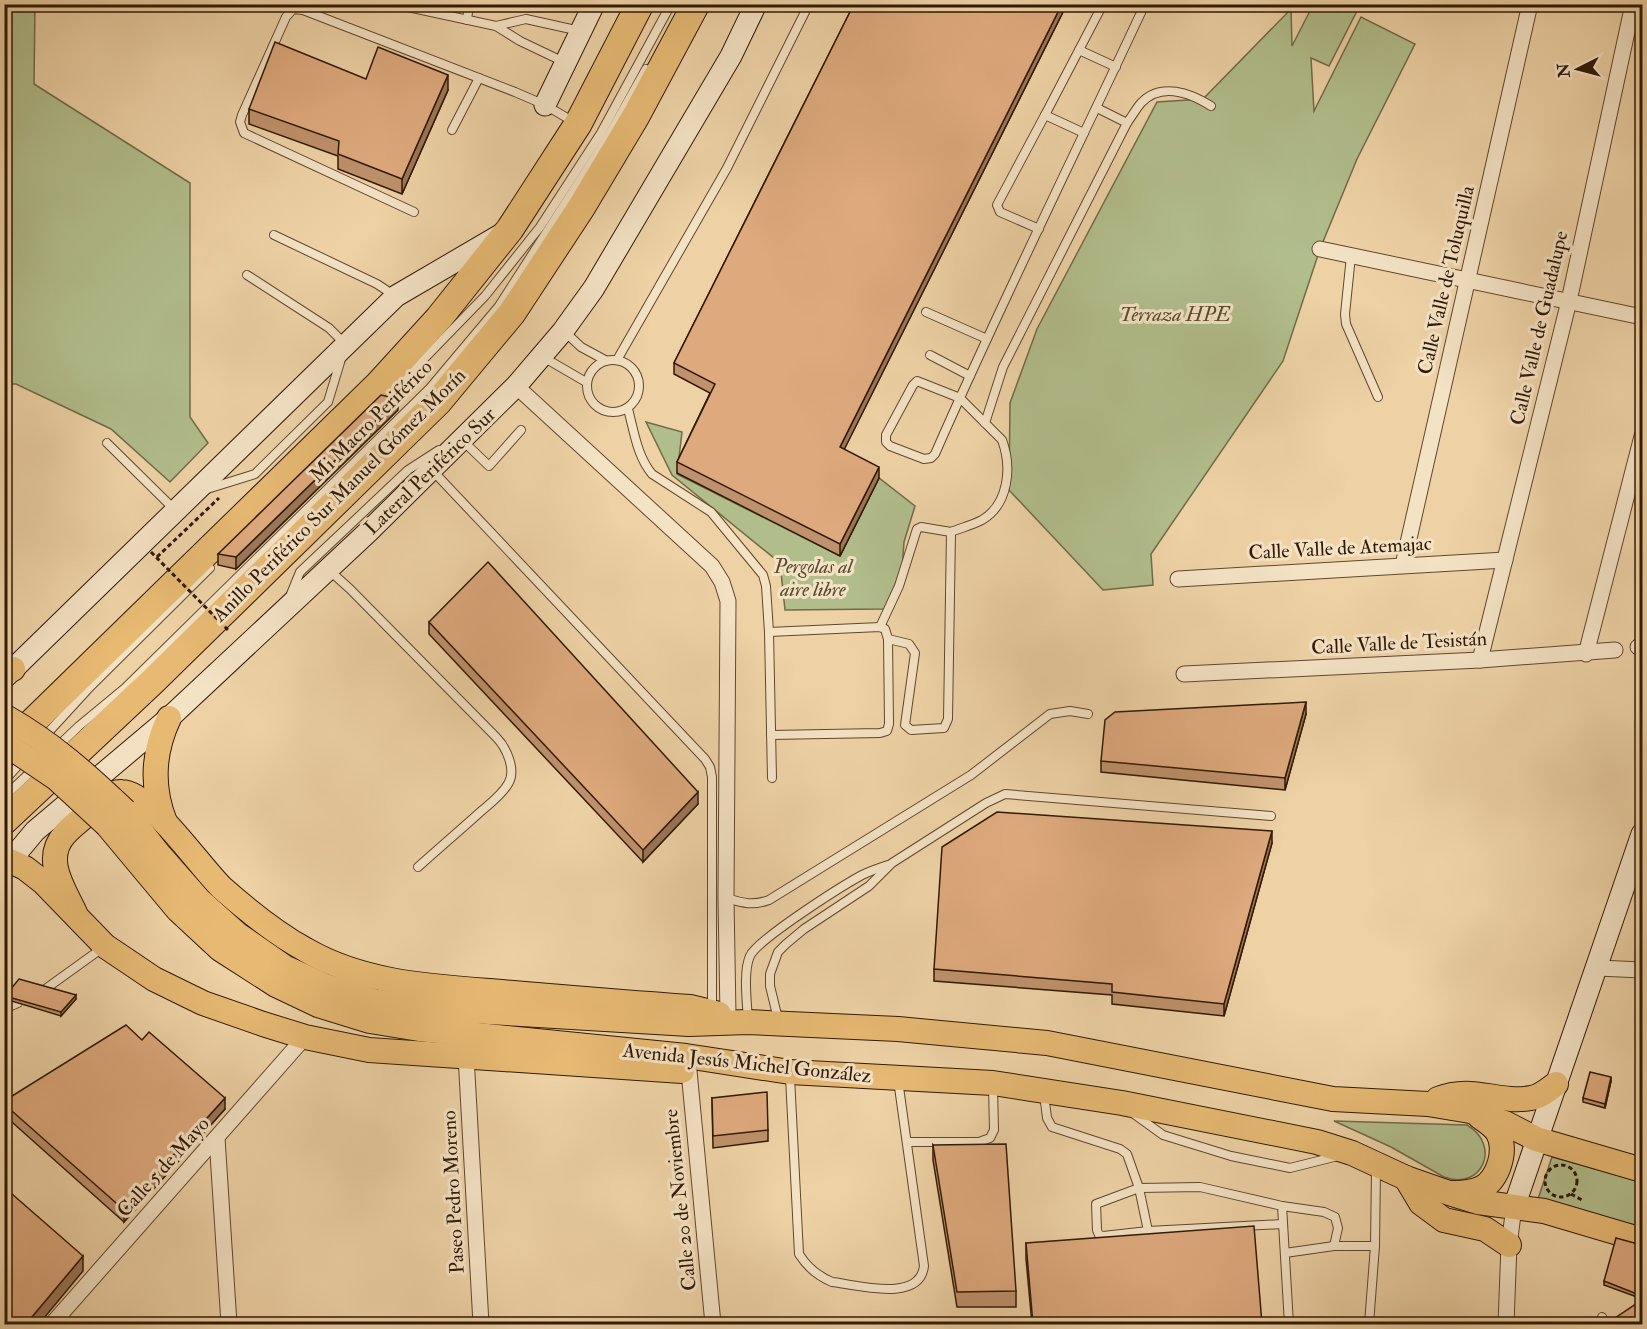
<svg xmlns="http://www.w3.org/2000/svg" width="1647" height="1329" viewBox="0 0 1647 1329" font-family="'IM FELL Double Pica',serif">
<rect width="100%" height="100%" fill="#eed2a6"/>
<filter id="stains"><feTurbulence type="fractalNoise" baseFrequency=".00333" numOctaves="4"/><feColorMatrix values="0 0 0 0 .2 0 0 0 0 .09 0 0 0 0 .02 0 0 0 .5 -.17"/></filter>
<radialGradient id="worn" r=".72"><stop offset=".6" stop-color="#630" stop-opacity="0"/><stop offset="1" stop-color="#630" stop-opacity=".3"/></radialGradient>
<!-- green -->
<g fill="#b2bd8c" stroke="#716b48" stroke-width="1.5">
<path d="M4 5H35L34 84 190 183V417L208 443 170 482 111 429 16 384H5Z"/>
<path d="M1313 5H1360L1329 66 1311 58 1314 111 1361 17 1415 44 1357 159 1320 249 1283 361 1151 554 1153 585 1103 590 1009 490 1010 403 1037 329 1157 102 1203 99 1291 9 1292 46Z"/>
<path d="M646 422 682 432 677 474 840 556 879 478 915 506 904 542 902 570 884 609 785 610 780 563 672 475Z"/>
<path d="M1334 1121 1467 1125C1502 1146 1482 1191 1444 1177L1391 1147Z"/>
<path d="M1552 1157 1642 1182V1227L1538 1199Z"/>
</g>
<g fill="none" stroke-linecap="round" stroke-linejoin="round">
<!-- lane casing -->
<g stroke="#60472d" stroke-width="10">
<g id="lane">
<path d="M394 4 496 26 520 41 564 62"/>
<path d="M467 20 469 4"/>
<path d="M496 26 526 19 580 31"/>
<path d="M1079 50 1103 4"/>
<path d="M1097 108 1127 123"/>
<path d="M1045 115 1079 50 1116 67"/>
<path d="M452 130 479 78"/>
<path d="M414 212 244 133 240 122 242 115 286 17 293 9 303 10 515 92 545 105 574 122"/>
<path d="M1039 229 1000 212 997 205 1045 115 1084 133"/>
<path d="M274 235 377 284 395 296"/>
<path d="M1351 256 1345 314 1346 324 1378 397"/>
<path d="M247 275 329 328 345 344"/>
<path d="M926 312 987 339"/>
<path d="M565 332 581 347 605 360"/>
<path d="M930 355 970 376"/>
<path d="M543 357 586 382"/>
<circle cx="613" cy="386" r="26"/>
<path d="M617 360 727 168 809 4"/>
<path d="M381 403 485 296 540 227 601 133 671 4"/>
<path d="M628 409C634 431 637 456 652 474L711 512 763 575 766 586 769 632 772 778"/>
<path d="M985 423 1003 367 1127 123C1132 116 1136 109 1141 103 1161 82 1190 93 1211 106"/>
<path d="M463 441 489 466 521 430"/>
<path d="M107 443 174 509"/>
<path d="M432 470 705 759 710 767 712 777V1008"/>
<path d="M207 489 255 474 328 402 341 359"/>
<path d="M951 532C961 528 972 525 982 520 1009 504 1012 467 1002 440L960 398 917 381 913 385 886 435V442L890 446 924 459 931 458 935 454C1001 303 1075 154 1145 4"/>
<path d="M330 571 350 589 496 737C506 747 517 770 508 784 501 796 488 805 478 814 458 832 438 849 418 867"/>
<path d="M291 594 300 572 408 470 439 450"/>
<path d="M880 627 899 586 917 529 921 527 951 532 948 719 944 728 911 730 905 725 915 653 909 644 888 639"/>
<path d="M769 632 880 627 885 629 888 639 889 724 887 731 880 733 771 735"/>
<path d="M44 737 88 689 210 568"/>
<path d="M57 747 79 726 125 688 430 388 499 306 607 138 646 69"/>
<path d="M4 781 24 759"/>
<path d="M4 797 36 767"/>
<path d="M726 898C743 903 752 906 769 900L971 775 1050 714 1070 711 1088 714"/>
<path d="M44 990 101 949"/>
<path d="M4 1009 18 1003"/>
<path d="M778 1019 770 986V974L778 952 786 944 804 929 869 886 892 863 986 803 1005 794 1271 816"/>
<path d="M748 1020C747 1003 743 971 750 956 758 939 842 886 862 875 870 871 879 868 888 865"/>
<path d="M790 1077 799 1254C807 1267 818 1276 832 1282 858 1285 920 1303 924 1266L898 1080"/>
<path d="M1044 1094 1047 1118 1052 1127 1120 1149 1127 1154 1139 1188 1200 1187 1282 1206 1289 1324"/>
<path d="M1134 1114 1163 1135 1231 1156 1290 1168 1338 1156"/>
<path d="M908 1142H979L990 1138 994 1130 993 1086"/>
<path d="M1282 1206 1324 1212 1335 1217 1338 1228 1334 1246"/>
<path d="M1148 1231 1139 1188 1096 1204 1097 1230 1099 1235 1103 1236 1148 1231 1283 1224"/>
<path d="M1285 1253 1334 1246H1375"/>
<path d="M1369 1324 1375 1246 1376 1169"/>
<path d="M1600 1324 1602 1317"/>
</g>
</g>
<!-- street casing -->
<g stroke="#60472d" stroke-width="17">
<g id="street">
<path d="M1320 249 1642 317"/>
<path d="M516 386 712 566 722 582 728 601 726 898 728 1016"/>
<path d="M1403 565 1530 4"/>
<path d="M1178 579 1505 560"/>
<path d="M1638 647H1642"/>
<path d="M1586 654 1642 436"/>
<path d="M1480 660 1569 301 1633 4"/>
<path d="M1184 674 1480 660 1615 650"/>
<path d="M1598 968 1642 970"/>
<path d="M466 1056 481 1324"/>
<path d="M689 1071 713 1324"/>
<path d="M217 1138 229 1324"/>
<path d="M52 1324 305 1037"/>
<path d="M1506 1324 1509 1245 1514 1207"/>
</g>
</g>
<!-- secondary casing -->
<g stroke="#301905" stroke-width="23">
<g id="secondary">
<path d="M545 105 594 4"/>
<path d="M4 678 396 296 502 234"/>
<path d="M4 862 10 861 35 831 169 718 368 532 516 386 563 331 594 288 731 56 756 4"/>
<path d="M1514 1207 1642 834"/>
</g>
</g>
<!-- primary casing -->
<g stroke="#301905" stroke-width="26">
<g id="primary">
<path d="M4 672 13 669"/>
<path d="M125 811 157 852 199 900 237 934 286 968 325 986 374 1001 422 1008 689 1024 748 1022 898 1029 1047 1043 1333 1099 1428 1104 1470 1111 1505 1123 1536 1139 1642 1170"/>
<path d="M165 822C151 787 153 752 169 718"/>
<path d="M107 825 178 910 220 949 276 985 318 1005 370 1021 419 1029 686 1056 790 1072 993 1083 1122 1103 1317 1142 1352 1153 1406 1178 1449 1193 1478 1202 1544 1211 1642 1240"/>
<path d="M10 861 25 868 43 882 105 946 154 979 203 1003 263 1024 305 1037 369 1050 682 1071"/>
<path d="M75 913C64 889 42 859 65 834 72 826 81 820 88 813 98 804 107 791 122 792 149 792 201 868 222 888 248 911 275 933 306 950 368 986 443 987 513 993 572 998 631 1003 690 1007L719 1014"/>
<path d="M1438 1099C1473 1085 1498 1104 1531 1098 1540 1097 1549 1089 1556 1084"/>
<path d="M1406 1178 1421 1203 1444 1220 1485 1229 1509 1245"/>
<path d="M1454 1193C1464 1193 1473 1192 1482 1188 1499 1178 1507 1150 1498 1133 1494 1126 1486 1121 1480 1117"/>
</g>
</g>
<!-- highway casing -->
<g stroke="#301905" stroke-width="29">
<g id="highway">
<path d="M9 745 377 386 439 318 510 229 578 124 640 4"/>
<path d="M4 821 152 682 438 402 512 313 581 208 636 116 696 4"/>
</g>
</g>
<!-- path -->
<g stroke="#301905" stroke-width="3" stroke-dasharray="4.5 3" stroke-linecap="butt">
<path d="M157 557 219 498"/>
<circle cx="1561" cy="1181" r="16"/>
<path d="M1571 1194 1582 1200"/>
</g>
<!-- lane -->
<use href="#lane" stroke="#f4e2c5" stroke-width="8"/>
<!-- street -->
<use href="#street" stroke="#f4e2c5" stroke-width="15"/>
<!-- secondary -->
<use href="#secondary" stroke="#f4e2c5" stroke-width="21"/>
<!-- primary -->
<use href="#primary" stroke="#e7b973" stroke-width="24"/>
<!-- highway -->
<use href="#highway" stroke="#e7b973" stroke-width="27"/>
<!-- primary-bridge casing -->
<g stroke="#301905" stroke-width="26" stroke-linecap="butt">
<g id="primary-bridge">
<path d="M4 716C53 744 85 773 125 811"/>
<path d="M4 743 56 778 107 825"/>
</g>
</g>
<!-- path-bridge -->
<path stroke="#301905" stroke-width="3" stroke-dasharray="4.5 3" stroke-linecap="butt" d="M151 552 230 632"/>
<!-- primary-bridge -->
<use href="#primary-bridge" stroke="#e7b973" stroke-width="24"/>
</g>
<!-- wall -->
<g fill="#bf916c" stroke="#301905" stroke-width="1.5">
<path d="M854 4H1067L844 449 879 478 840 556 677 473V462L710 393 674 374V363Z"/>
<path d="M366 79 448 90 402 194 338 169V156L249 124V109Z"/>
<path d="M398 410 236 569 218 565V554Z"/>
<path d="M429 622 698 804 643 862 429 634Z"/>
<path d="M1306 714 1285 790 1101 772V761Z"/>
<path d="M1272 843 1224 1016 1112 1004V995L934 981V969Z"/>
<path d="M5 996 76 999 61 1016 5 999Z"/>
<path d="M142 1040 225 1109 124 1222 4 1115V1101Z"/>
<path d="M1611 1081 1605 1108 1583 1102V1098Z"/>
<path d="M712 1098 768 1130V1141L713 1148Z"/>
<path d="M933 1145 1016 1291V1307H957L933 1160Z"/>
<path d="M1026 1243 1262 1324H1032L1026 1259Z"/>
<path d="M1642 1245V1284L1637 1297 1604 1285V1281Z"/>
</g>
<!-- shaded-wall -->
<g fill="#9b7658" stroke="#301905" stroke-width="1.5">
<path d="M1062 4H1067L840 458V447Z"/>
<path d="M448 75V90L402 194V179Z"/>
<path d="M398 399V410L236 569V557Z"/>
<path d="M879 467V478L840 556V544Z"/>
<path d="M1306 702V714L1285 790V778Z"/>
<path d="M698 792V804L643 862V850Z"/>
<path d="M1272 831V843L1224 1016V1004Z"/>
<path d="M76 995V999L61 1016V1012Z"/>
<path d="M1611 1077V1081L1605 1108V1104Z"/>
<path d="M225 1098V1109L124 1222V1210Z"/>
<path d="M83 1256V1271L39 1324H26Z"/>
<path d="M1642 1280V1284L1637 1297V1294Z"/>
</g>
<!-- building -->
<g fill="#dea97d" stroke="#301905" stroke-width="1.5">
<path d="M854 4H1062L840 447 879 467 840 544 677 462 715 384 674 363Z"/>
<path d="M275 42 366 79 378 47 448 75 402 179 338 154 339 141 249 109Z"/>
<path d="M381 395 398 399 236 557 218 554Z"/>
<path d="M488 562 698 792 643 850 429 622Z"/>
<path d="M1306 702 1285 778 1101 761 1105 720 1115 712Z"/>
<path d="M997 812 1272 831 1224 1004 1112 992V984L934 969 942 847Z"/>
<path d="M19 979 76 995 61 1012 5 996Z"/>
<path d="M126 1025 142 1040 149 1032 225 1098 124 1210 4 1104V1101Z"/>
<path d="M1590 1072 1611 1077 1605 1104 1583 1098Z"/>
<path d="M767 1092 768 1130 713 1136 712 1098Z"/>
<path d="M1006 1144 1016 1291 957 1292 933 1145Z"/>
<path d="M4 1187 83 1256 26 1324H4Z"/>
<path d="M1254 1226 1262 1324H1033L1026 1243Z"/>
<path d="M1616 1238 1642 1245V1280L1637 1294 1604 1281Z"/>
<path d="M1642 1300V1324H1606Z"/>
</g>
<g text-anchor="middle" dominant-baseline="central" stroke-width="6" stroke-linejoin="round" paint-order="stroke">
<!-- street labels -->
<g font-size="20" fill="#301905" stroke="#f4e2c5">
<text transform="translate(1446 280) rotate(-77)">Calle Valle de Toluquilla</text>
<text transform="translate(1539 328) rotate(-77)">Calle Valle de Guadalupe</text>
<text transform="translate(371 421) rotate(-45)">Mi Macro Periférico</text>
<text transform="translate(430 471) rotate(-44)">Lateral Periférico Sur</text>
<text transform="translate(339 495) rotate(-45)">Anillo Periférico Sur Manuel Gómez Morín</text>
<text transform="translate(1340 548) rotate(-3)">Calle Valle de Atemajac</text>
<text transform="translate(1399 643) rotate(-3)">Calle Valle de Tesistán</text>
<text transform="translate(747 1063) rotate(6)">Avenida Jesús Michel González</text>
<text transform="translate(163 1167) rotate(-48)">Calle 5 de Mayo</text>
<text transform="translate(453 1192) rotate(-93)">Paseo Pedro Moreno</text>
<text transform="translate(680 1200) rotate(-96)">Calle 20 de Noviembre</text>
</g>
<!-- park labels -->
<g font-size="20" font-style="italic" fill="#574a2e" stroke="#f4e2c5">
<text x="1175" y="314">Terraza HPE</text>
<text x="813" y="566">Pergolas al<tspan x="813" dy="23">aire libre</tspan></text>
</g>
</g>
<!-- margin -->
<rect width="1647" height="1329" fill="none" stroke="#eed2a6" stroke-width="24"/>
<rect x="6" y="6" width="1635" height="1317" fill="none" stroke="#301905" stroke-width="3"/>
<rect x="12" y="12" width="1623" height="1305" fill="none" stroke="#301905" stroke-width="1.5"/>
<!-- north arrow -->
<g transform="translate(1578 69) rotate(264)" stroke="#f4e2c5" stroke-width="4.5" paint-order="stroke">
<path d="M0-4.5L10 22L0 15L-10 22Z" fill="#301905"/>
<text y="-9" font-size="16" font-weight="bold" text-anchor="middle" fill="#301905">N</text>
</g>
<rect width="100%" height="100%" filter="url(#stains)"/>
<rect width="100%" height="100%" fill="url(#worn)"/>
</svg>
